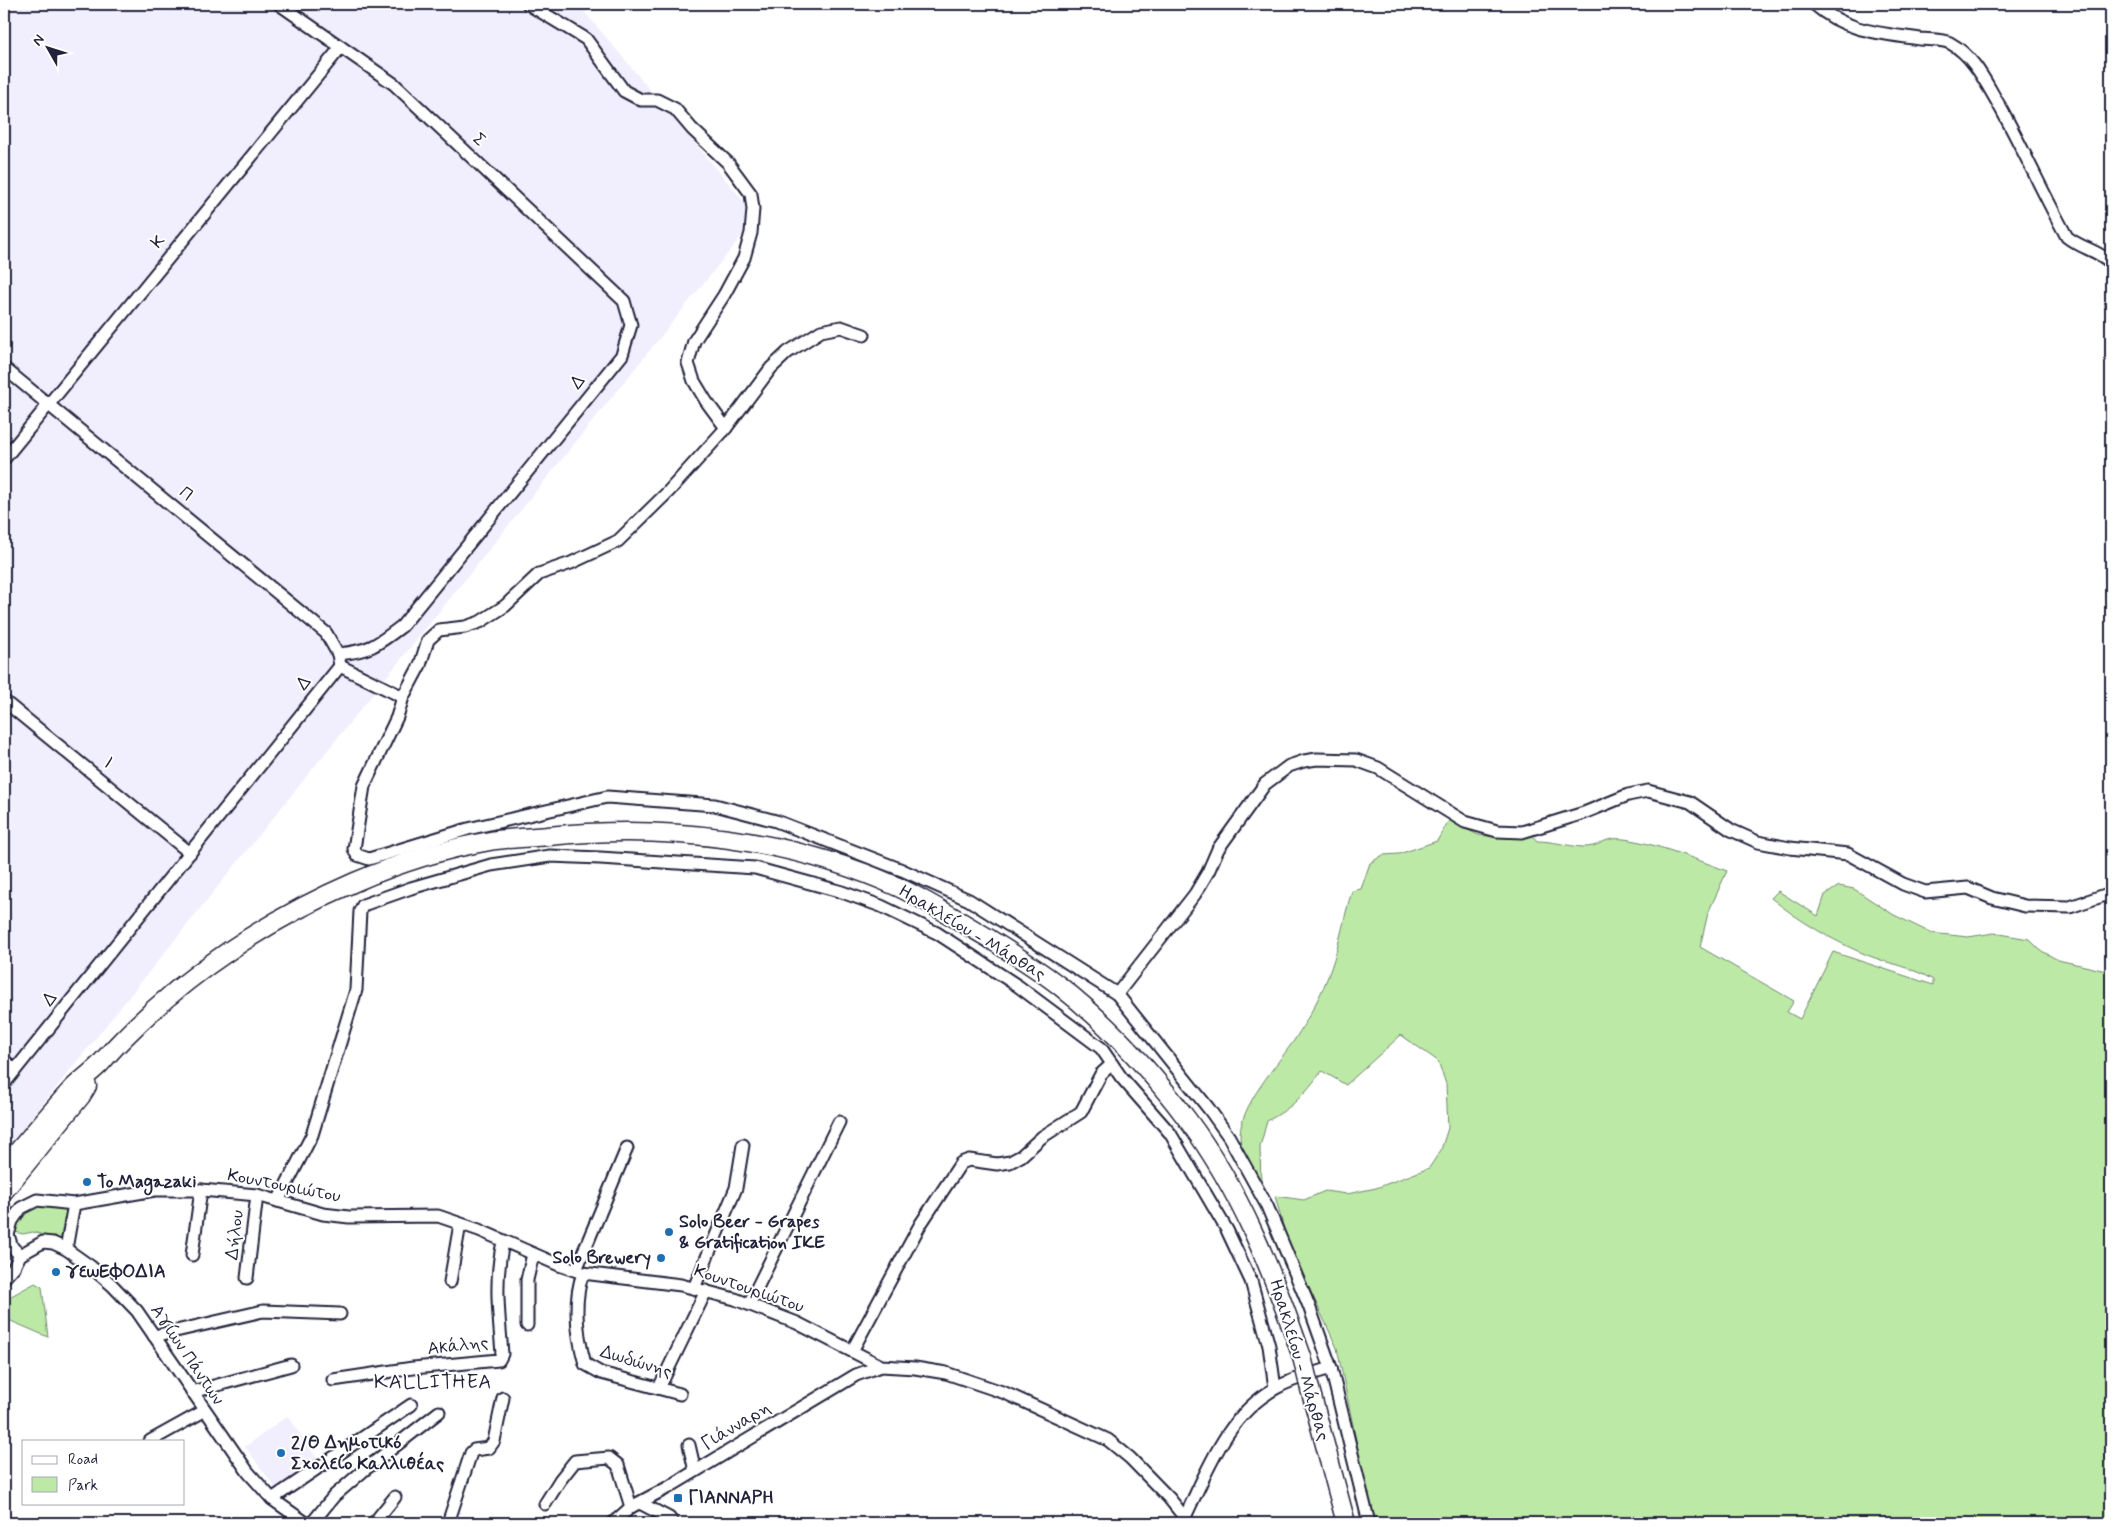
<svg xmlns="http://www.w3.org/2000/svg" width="2115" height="1527" viewBox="0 0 2115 1527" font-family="Mynerve,sans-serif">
<rect width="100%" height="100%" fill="#fff"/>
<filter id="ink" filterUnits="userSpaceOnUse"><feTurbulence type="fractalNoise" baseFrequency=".02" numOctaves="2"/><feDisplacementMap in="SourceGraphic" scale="10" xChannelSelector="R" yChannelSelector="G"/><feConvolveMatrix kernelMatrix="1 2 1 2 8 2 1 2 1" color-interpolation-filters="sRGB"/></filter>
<g filter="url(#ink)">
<!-- built -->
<g fill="#f1eefe">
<path d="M4 4H578L757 217 4 1152Z"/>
<path d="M287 1416 318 1460 278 1491 245 1447Z"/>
</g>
<!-- green -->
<g fill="#bde9a6" stroke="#708670">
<path d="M1449 820 1478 835 1509 838 1532 835 1537 841C1553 841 1567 846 1583 847 1599 847 1600 841 1612 839 1634 835 1704 862 1727 871L1708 913 1700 947 1794 1001 1787 1012 1800 1019 1833 952 1933 985V980C1912 967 1889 964 1867 955 1833 941 1799 921 1771 898L1778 891 1818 916 1825 895 1839 886 1854 889 1894 915 1931 933 1968 937 1994 933 2029 939 2040 950 2058 960 2111 972V1523H1376L1363 1474 1337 1348 1287 1240 1275 1196 1304 1200 1325 1191 1347 1194 1376 1188 1429 1168 1441 1150 1448 1128 1446 1084 1438 1061 1401 1035 1346 1085 1322 1071C1304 1094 1294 1107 1267 1121L1260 1147 1261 1186C1253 1171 1241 1154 1240 1137 1239 1106 1278 1064 1295 1039 1309 1017 1323 992 1331 968 1340 943 1344 916 1352 891L1361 889 1370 863 1383 855 1399 854 1437 841Z"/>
<path d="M43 1200 67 1206 63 1241 33 1232 23 1234 15 1232 17 1212Z"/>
<path d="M35 1283 42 1287 48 1337 4 1318V1300Z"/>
</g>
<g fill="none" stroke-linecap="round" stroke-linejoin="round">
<!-- street casing -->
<g stroke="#22223b" stroke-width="15">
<g id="street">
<path d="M528 4 586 39 624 91 641 100H657L675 109 692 129 728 163 751 194 753 209 751 233 744 258 724 295 694 341 688 363 694 381 706 401 726 428"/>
<path d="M1814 4C1846 32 1880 33 1920 39 1929 40 1942 39 1950 43 1974 56 1986 83 1999 105 2023 148 2043 194 2067 237 2082 249 2098 250 2111 263"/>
<path d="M4 368 326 633 338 654"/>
<path d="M4 459 341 47"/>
<path d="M340 666 403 697 420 665 428 640 439 630 465 627 480 622 505 606 539 574 571 563 618 541 668 492 726 428 771 368 788 352 821 331 841 327 864 335"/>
<path d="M403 697 397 717 364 786 354 849 357 855 369 859 468 829 607 797 715 805 776 821 902 870 969 900 1117 994 1209 1109 1229 1137 1267 1206 1309 1306 1331 1368 1369 1523"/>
<path d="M4 701 190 853"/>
<path d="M1117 994 1195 894 1208 872 1218 849 1265 784 1289 766 1304 761 1317 759 1356 760 1378 768 1465 822 1497 831 1522 832 1584 813 1628 795 1648 791 1690 802 1731 830 1758 842 1790 848 1848 854 1903 884 1925 892 1968 888 1992 898 2025 906 2070 907 2111 893"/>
<path d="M4 1060 15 1070"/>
<path d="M4 1084 340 666 338 654C370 651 377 645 402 626L622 355 631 325 624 301 394 84 279 4"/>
<path d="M278 1201 312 1135 356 990 360 911 363 905 411 888 491 865 550 856 600 858 755 868 839 891 881 906 937 933 1018 986 1101 1048 1121 1077 1170 1133 1227 1230 1251 1281 1269 1346 1275 1388"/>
<path d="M66 1249 74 1204"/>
<path d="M20 1255 12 1247 8 1235 12 1221 21 1208 37 1200 74 1204 155 1190H201L257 1195 323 1214 349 1217 438 1216 479 1230 559 1265 583 1273 681 1285 735 1299 797 1323 881 1366 915 1368 946 1373 1005 1393 1108 1440 1130 1458 1169 1498 1189 1523"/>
<path d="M192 1255 201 1190"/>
<path d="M576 1270 627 1148"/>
<path d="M583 1273C573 1301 577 1335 585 1364L601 1373 680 1394"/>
<path d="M4 1278 14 1267 20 1255 43 1242 53 1243 66 1249 90 1266 112 1285 137 1311 248 1472 272 1499 306 1523"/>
<path d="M247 1278 257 1195"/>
<path d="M450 1282 460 1224"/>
<path d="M694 1288 736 1188 743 1145"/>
<path d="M749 1304 839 1122"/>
<path d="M527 1325V1280L533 1254"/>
<path d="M154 1336 263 1311 340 1314"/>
<path d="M852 1351 920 1225 961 1163 969 1160 997 1164 1010 1162 1021 1156 1042 1137 1081 1112 1101 1074 1112 1064"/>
<path d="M333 1380 413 1368 499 1360 502 1354C499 1314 494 1282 503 1242"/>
<path d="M659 1388 706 1291"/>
<path d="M192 1392 291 1365"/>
<path d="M150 1441 204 1411"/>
<path d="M689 1445 695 1471"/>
<path d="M272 1499 411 1405"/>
<path d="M640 1503 669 1518 673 1523"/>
<path d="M545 1504 560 1480 575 1461 609 1458 618 1465 631 1507"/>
<path d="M1185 1517C1208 1469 1227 1415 1276 1388 1293 1378 1313 1374 1331 1368"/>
<path d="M312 1523 334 1496 363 1471 439 1412"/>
<path d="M374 1523 395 1497"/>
<path d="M448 1523 471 1453 474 1450 489 1448 494 1441 503 1398"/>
<path d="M613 1523 631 1507 669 1487 856 1375 881 1366"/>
</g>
</g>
<!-- primary casing -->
<g stroke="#22223b" stroke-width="21">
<g id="primary">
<path d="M4 1168C25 1143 46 1117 69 1092 78 1082 90 1074 100 1064 107 1056 114 1048 122 1040 187 973 269 919 355 882 397 864 444 849 490 841 509 838 529 838 548 836 665 824 789 838 898 887 928 901 956 919 985 936 1010 952 1037 968 1061 987 1108 1024 1151 1071 1187 1119 1241 1191 1273 1273 1302 1357"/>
<path d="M4 1191 81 1096 87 1086"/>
<path d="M1310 1389 1346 1523"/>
</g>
</g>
<!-- street -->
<use href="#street" stroke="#fff" stroke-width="11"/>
<!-- primary -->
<use href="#primary" stroke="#fff" stroke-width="18"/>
<!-- primary-bridge casing -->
<g stroke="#22223b" stroke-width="21" stroke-linecap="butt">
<path id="primary-bridge" d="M1302 1357 1310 1389"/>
</g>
<!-- primary-bridge -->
<use href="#primary-bridge" stroke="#fff" stroke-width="18"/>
</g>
</g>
<!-- markers -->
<g fill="#1f6fb2" stroke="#fff" stroke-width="2">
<circle cx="87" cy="1182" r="5"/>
<circle cx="669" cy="1232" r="5"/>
<circle cx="661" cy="1258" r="5"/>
<circle cx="56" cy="1272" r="5"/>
<circle cx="281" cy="1453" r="5"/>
<rect x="673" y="1493" width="10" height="10" rx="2.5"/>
</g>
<g text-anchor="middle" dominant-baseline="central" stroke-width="4" stroke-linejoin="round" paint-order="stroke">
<!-- street labels -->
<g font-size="18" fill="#22223b" stroke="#fff">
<text transform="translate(479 140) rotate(43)">Σ</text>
<text transform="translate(158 242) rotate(-51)">Κ</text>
<text transform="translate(578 382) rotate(-51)">Δ</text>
<text transform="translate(186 494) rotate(39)">Π</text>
<text transform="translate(304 683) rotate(-51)">Δ</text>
<text transform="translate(108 763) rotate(39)">Ι</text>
<text transform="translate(972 933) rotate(31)">Ηρακλείου - Μάρθας</text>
<text transform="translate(50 999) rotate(-51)">Δ</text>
<text transform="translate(284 1186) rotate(11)">Κουντουριώτου</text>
<text transform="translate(235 1235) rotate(-83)">Δήλου</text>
<text transform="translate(749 1289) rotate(19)">Κουντουριώτου</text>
<text transform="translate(458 1346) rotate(-6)">Ακάλης</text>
<text transform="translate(187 1355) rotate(56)">Αγίων Πάντων</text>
<text transform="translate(1299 1360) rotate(73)">Ηρακλείου - Μάρθας</text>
<text transform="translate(636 1362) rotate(17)">Δωδώνης</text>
<text transform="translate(736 1426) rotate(-31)">Γιάνναρη</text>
</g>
<!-- poi labels -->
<g font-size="18" font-weight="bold" fill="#22223b" stroke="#fff" text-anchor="start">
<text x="97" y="1182">To Magazaki</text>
<text x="679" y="1222">Solo Beer - Grapes<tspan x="679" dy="21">&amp; Gratification IKE</tspan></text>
<text x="651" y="1258" text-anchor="end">Solo Brewery</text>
<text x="66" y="1272">γεωΕΦΟΔΙΑ</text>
<text x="291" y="1443">2/Θ Δημοτικό<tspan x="291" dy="21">Σχολείο Καλλιθέας</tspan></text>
<text x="688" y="1498">ΓΙΑΝΝΑΡΗ</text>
</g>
<!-- quarter labels -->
<g font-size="20" letter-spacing="1" fill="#22223b" stroke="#fff">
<text x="433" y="1382">KALLITHEA</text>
</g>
</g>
<!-- margin -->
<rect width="2115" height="1527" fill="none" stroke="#fff" stroke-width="20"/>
<rect x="10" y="10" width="2095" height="1507" fill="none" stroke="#22223b" stroke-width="2" filter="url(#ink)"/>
<!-- legend -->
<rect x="22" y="1440" width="162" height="65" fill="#ffffff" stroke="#a7a7b1"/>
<rect x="32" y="1456" width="25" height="8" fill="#ffffff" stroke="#a7a7b1"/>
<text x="68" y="1464" font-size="15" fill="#22223b">Road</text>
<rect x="32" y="1477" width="25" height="15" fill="#bde9a6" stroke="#a7a7b1"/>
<text x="68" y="1490" font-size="15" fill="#22223b">Park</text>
<!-- north arrow -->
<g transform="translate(48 48) rotate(309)" stroke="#ffffff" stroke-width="4" paint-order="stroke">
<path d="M0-4L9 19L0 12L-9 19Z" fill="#22223b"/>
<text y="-8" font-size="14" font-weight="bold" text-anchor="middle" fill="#22223b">N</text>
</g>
</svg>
